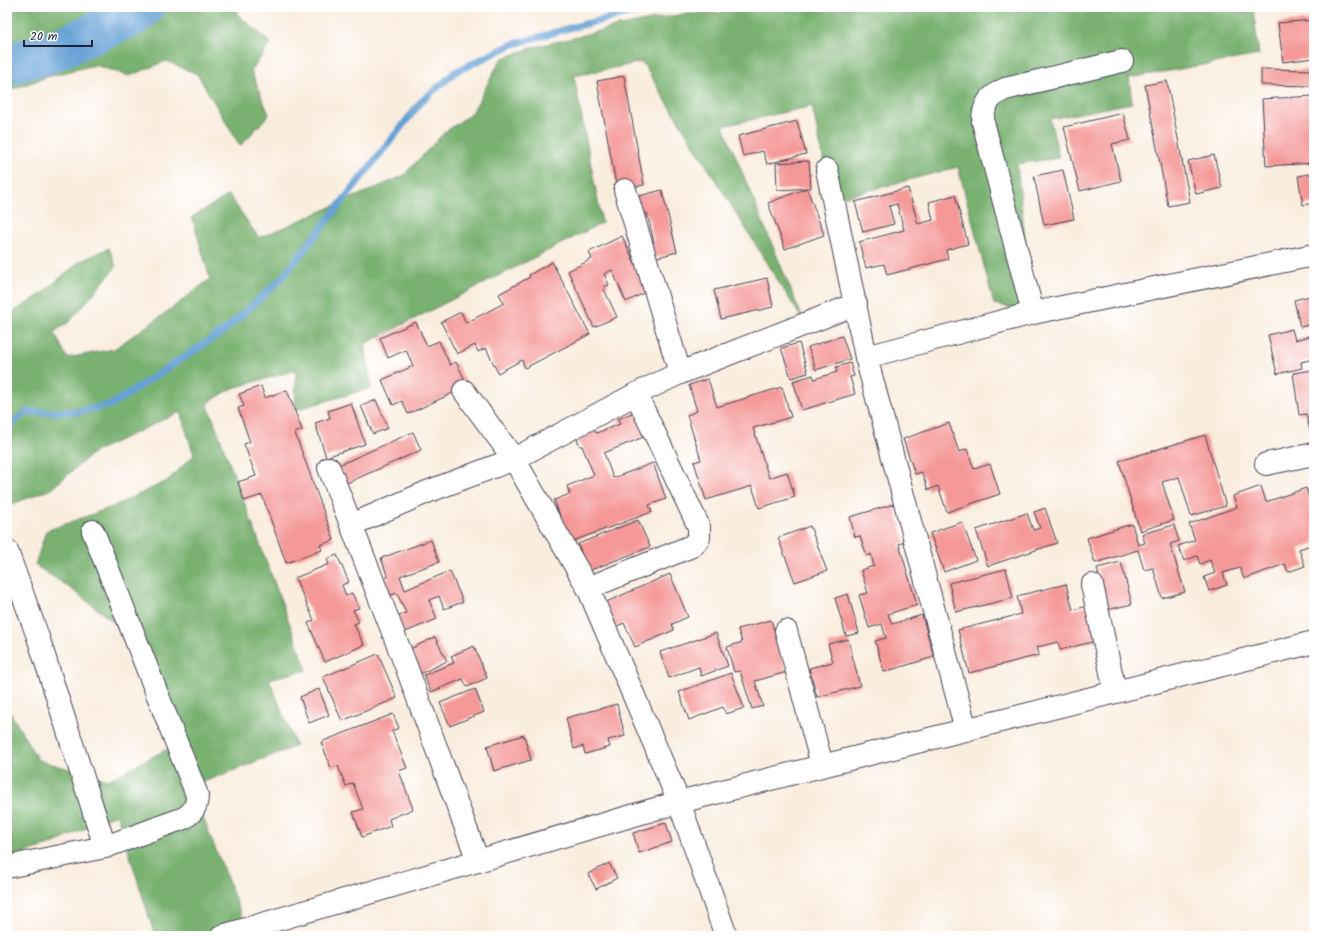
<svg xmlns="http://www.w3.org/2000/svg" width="1321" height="943" viewBox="0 0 1321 943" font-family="Kalam,sans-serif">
<rect width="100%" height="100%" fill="#fff"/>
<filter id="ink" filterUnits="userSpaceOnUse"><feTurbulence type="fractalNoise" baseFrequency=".025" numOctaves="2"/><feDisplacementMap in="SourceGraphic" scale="8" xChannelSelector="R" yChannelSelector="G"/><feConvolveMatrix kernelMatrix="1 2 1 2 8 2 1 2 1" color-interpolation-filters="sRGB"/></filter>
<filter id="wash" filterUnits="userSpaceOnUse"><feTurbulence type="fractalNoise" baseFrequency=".012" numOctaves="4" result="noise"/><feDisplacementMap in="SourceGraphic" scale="16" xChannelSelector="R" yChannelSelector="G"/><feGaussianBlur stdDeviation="0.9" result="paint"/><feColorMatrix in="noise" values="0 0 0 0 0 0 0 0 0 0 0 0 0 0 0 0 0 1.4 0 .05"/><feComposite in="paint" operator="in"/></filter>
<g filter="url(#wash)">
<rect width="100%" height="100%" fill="#f9edde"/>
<!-- forest -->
<g fill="#78b16f" stroke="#4d6a55">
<path d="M7 7H244L236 13 271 43 251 71 269 115 240 146 197 74 166 61 129 76 95 65 50 76 7 91Z"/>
<path d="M784 7H1253L1259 55 1129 78 1132 103 1050 119 1059 158 1017 164 1033 313 994 304 958 167 832 200 812 106 723 126 805 324 642 62 574 76 602 223 365 344 371 388 295 410 296 370 233 388 207 403 307 670 269 679 296 746 191 787 249 934 241 936H155L117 814 52 844 7 858V707L38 760 108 780 175 745 116 624 73 590 35 565 46 531 112 507 167 481 194 455 180 412 94 452 51 489 7 506V316L40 295 79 262 109 248 116 267 69 322 54 332 67 358 114 349 171 309 210 279 192 217 229 195 259 238 403 176 445 132 472 113 501 59 534 47 569 39 614 27 683 14 753 11Z"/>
</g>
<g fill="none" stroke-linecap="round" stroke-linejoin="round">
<!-- stream -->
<path stroke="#66a1d6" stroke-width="7" d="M7 427 27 412H75L111 405 224 331 281 279 421 102 455 72 511 45 573 27 648 9 667 7"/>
<!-- river -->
<path stroke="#66a1d6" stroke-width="41" d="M7 64 44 55 133 16 144 7"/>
</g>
<g id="blocks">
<!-- building -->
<g fill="#f49998">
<path d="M1313 20 1314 58 1283 62 1278 23Z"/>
<path d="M1261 69 1314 70V86L1261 85Z"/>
<path d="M624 76 644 185 617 190 597 81Z"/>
<path d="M1167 81 1190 202 1168 206 1145 85Z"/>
<path d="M1314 96V163L1266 166 1262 99Z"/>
<path d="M1123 113 1130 140 1112 144 1121 181 1080 191 1064 127Z"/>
<path d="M797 121 806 154 767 164 763 151 743 156 738 136Z"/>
<path d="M1214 155 1222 188 1196 194 1188 161Z"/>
<path d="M809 161 811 188 777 190 776 163Z"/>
<path d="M1063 170 1074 219 1044 225 1034 176Z"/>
<path d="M1314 173V203L1303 205 1298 176Z"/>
<path d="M807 188 824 235 785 249 768 203Z"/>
<path d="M908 188 918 224 933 220 929 202 955 195 968 244 946 250 948 259 887 275 884 264 866 268 859 242 904 230 897 204 889 206 894 224 863 232 855 202Z"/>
<path d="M662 190 677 252 651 259 647 244 654 242 647 213 640 215 636 197Z"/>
<path d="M622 236 648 291 626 302 612 270 604 274 609 285 603 287 617 317 594 327 568 271 592 259 589 252Z"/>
<path d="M552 262 590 334 525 368 522 360 498 373 486 348 478 352 475 345 457 354 441 322 461 312 466 323 504 303 499 294 530 277 529 275Z"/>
<path d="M767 278 773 307 721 319 714 290Z"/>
<path d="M1314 295V324L1300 327 1294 300Z"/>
<path d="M416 322 427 346 439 341 450 365 456 362 468 386 408 414 402 401 393 405 382 380 413 366 406 350 388 358 380 338Z"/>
<path d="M1292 329 1295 340 1314 335V359L1301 362 1302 368 1277 374 1268 335Z"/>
<path d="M842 336 850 359 816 370 808 347Z"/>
<path d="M799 343 808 373 791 378 781 348Z"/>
<path d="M850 363 854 376 850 377 855 394 802 410 793 381 813 375 814 379 837 372 836 367Z"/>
<path d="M1314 370V438H1312L1306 414 1299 415 1293 373Z"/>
<path d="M708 379 717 407 782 387 791 417 753 428 769 478 787 472 795 497 759 508 752 486 706 500 694 462 701 460 687 415 697 411 689 385Z"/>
<path d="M261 386 265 398 287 390 302 430 295 433 334 540 320 545 322 550 286 563 262 495 244 501 238 482 256 476 244 444 250 442 238 408 244 406 239 394Z"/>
<path d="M376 400 388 428 373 434 361 406Z"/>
<path d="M351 403 365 444 326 457 315 423 330 418 328 411Z"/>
<path d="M637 411 646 436 604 453 613 478 653 463 666 499 649 505 652 512 570 542 554 500 570 494 567 486 594 475 582 446H580L575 434 593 427 596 433 620 424 618 419Z"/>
<path d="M949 423 959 452 967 449 974 469 990 464 1000 494 947 512 938 486 928 490 922 472 915 474 903 439Z"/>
<path d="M413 432 421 450 347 483 339 465Z"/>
<path d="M1205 435 1226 506 1191 516 1179 477 1162 482 1174 520 1140 531 1119 461Z"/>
<path d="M1261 486 1266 502 1306 488 1314 511V544L1299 549 1305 566 1288 572 1285 564 1244 579 1240 568 1223 573 1227 585 1209 591 1204 577 1215 573 1210 560 1200 564 1197 556 1184 561 1178 546 1195 540 1189 524 1237 507 1233 496Z"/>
<path d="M894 504 905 542 899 544 917 605 888 614 892 624 922 615 934 657 884 672 875 641 886 638 882 624 869 628 859 595 868 593 861 570 874 566 871 554 867 556 860 536 855 537 850 517Z"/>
<path d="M1045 508 1057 543 988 566 976 530 1027 513 1033 530 1040 528 1034 512Z"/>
<path d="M638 520 650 547 588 571 578 544Z"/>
<path d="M962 522 976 560 944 572 930 533Z"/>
<path d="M1132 524 1138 545 1145 543 1142 534 1174 525 1179 541 1170 544 1185 592 1162 598 1153 568 1144 570 1138 550 1095 563 1087 538Z"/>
<path d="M810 526 827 571 795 582 778 538Z"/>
<path d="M431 540 439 562 400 576 405 590 450 571 463 602 444 609 439 596 429 600 437 619 403 633 396 617 406 613 397 593 383 598 376 582 388 577 381 558Z"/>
<path d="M337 555 349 582 342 585 346 596 352 593 359 608 353 610 359 622 354 624 364 645 325 662 308 623 314 620 295 578 329 564 327 559Z"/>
<path d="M1121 562 1132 604 1107 610 1097 568Z"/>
<path d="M1006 569 1013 598 956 612 949 583Z"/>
<path d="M670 574 688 617 672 624 674 630 635 647 624 623 615 627 604 603Z"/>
<path d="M1066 584 1073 610 1091 605 1100 640 1060 650 1058 642 1037 647 1039 655 969 673 958 630 1021 614 1017 596Z"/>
<path d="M848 594 859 633 846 636 835 598Z"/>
<path d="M771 620 787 672 755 681 763 706 752 709 740 671 734 672 727 647 742 642 738 629Z"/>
<path d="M716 633 728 666 701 676 699 667 669 678 660 652Z"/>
<path d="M435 637 447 661 418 675 406 651Z"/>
<path d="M848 639 860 686 817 697 809 668 833 662 828 644Z"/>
<path d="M474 646 487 678 467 687 463 679 431 692 424 675 454 663 451 656Z"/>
<path d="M378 654 397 698 342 721 323 677Z"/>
<path d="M731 673 744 708 726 714 723 707 689 720 679 692Z"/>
<path d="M319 689 329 715 309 723 300 697Z"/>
<path d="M475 689 484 712 450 726 440 703Z"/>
<path d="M617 704 625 736 608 740 610 747 585 754 583 746 574 749 566 718Z"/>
<path d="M393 714 399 728 392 731 407 768 399 771 413 809 389 819 391 826 362 837 353 812 363 809 353 783 346 786 338 766 331 768 321 742Z"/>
<path d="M524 735 531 760 494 771 487 746Z"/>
<path d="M666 823 672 842 639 853 633 833Z"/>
<path d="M609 863 617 878 596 889 588 874Z"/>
</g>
</g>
</g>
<g filter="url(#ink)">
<use href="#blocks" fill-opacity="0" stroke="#424053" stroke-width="1"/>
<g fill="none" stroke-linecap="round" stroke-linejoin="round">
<!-- minor casing -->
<g stroke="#424053" stroke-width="24">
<g id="minor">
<path d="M827 170 866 357 966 730"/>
<path d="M625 190 680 373"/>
<path d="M1033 313 983 122C983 104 990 96 1005 89L1122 61"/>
<path d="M866 357 1033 313 1314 255"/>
<path d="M464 391 514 459 588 588 679 802 726 936"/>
<path d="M1266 464 1314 454"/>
<path d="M329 468 406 666 478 861"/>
<path d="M351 525 427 492 514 459 636 394 680 373 856 304"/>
<path d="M93 531 197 795C197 807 193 812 184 818L105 847"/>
<path d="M7 551 38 637 105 847 7 867"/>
<path d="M1092 585 1115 691"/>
<path d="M588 588 692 546 699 538V527L636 394"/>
<path d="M786 631 822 765"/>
<path d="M222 936 679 802 1314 642"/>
</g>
</g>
<!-- minor -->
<use href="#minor" stroke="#fff" stroke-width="22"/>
</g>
</g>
<!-- margin -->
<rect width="1321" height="943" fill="none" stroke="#fff" stroke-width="24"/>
<!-- scale -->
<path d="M24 40v6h68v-6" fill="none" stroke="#22223b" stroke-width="2"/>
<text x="30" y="40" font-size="12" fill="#22223b" stroke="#ffffff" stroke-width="3" paint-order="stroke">20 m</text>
</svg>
